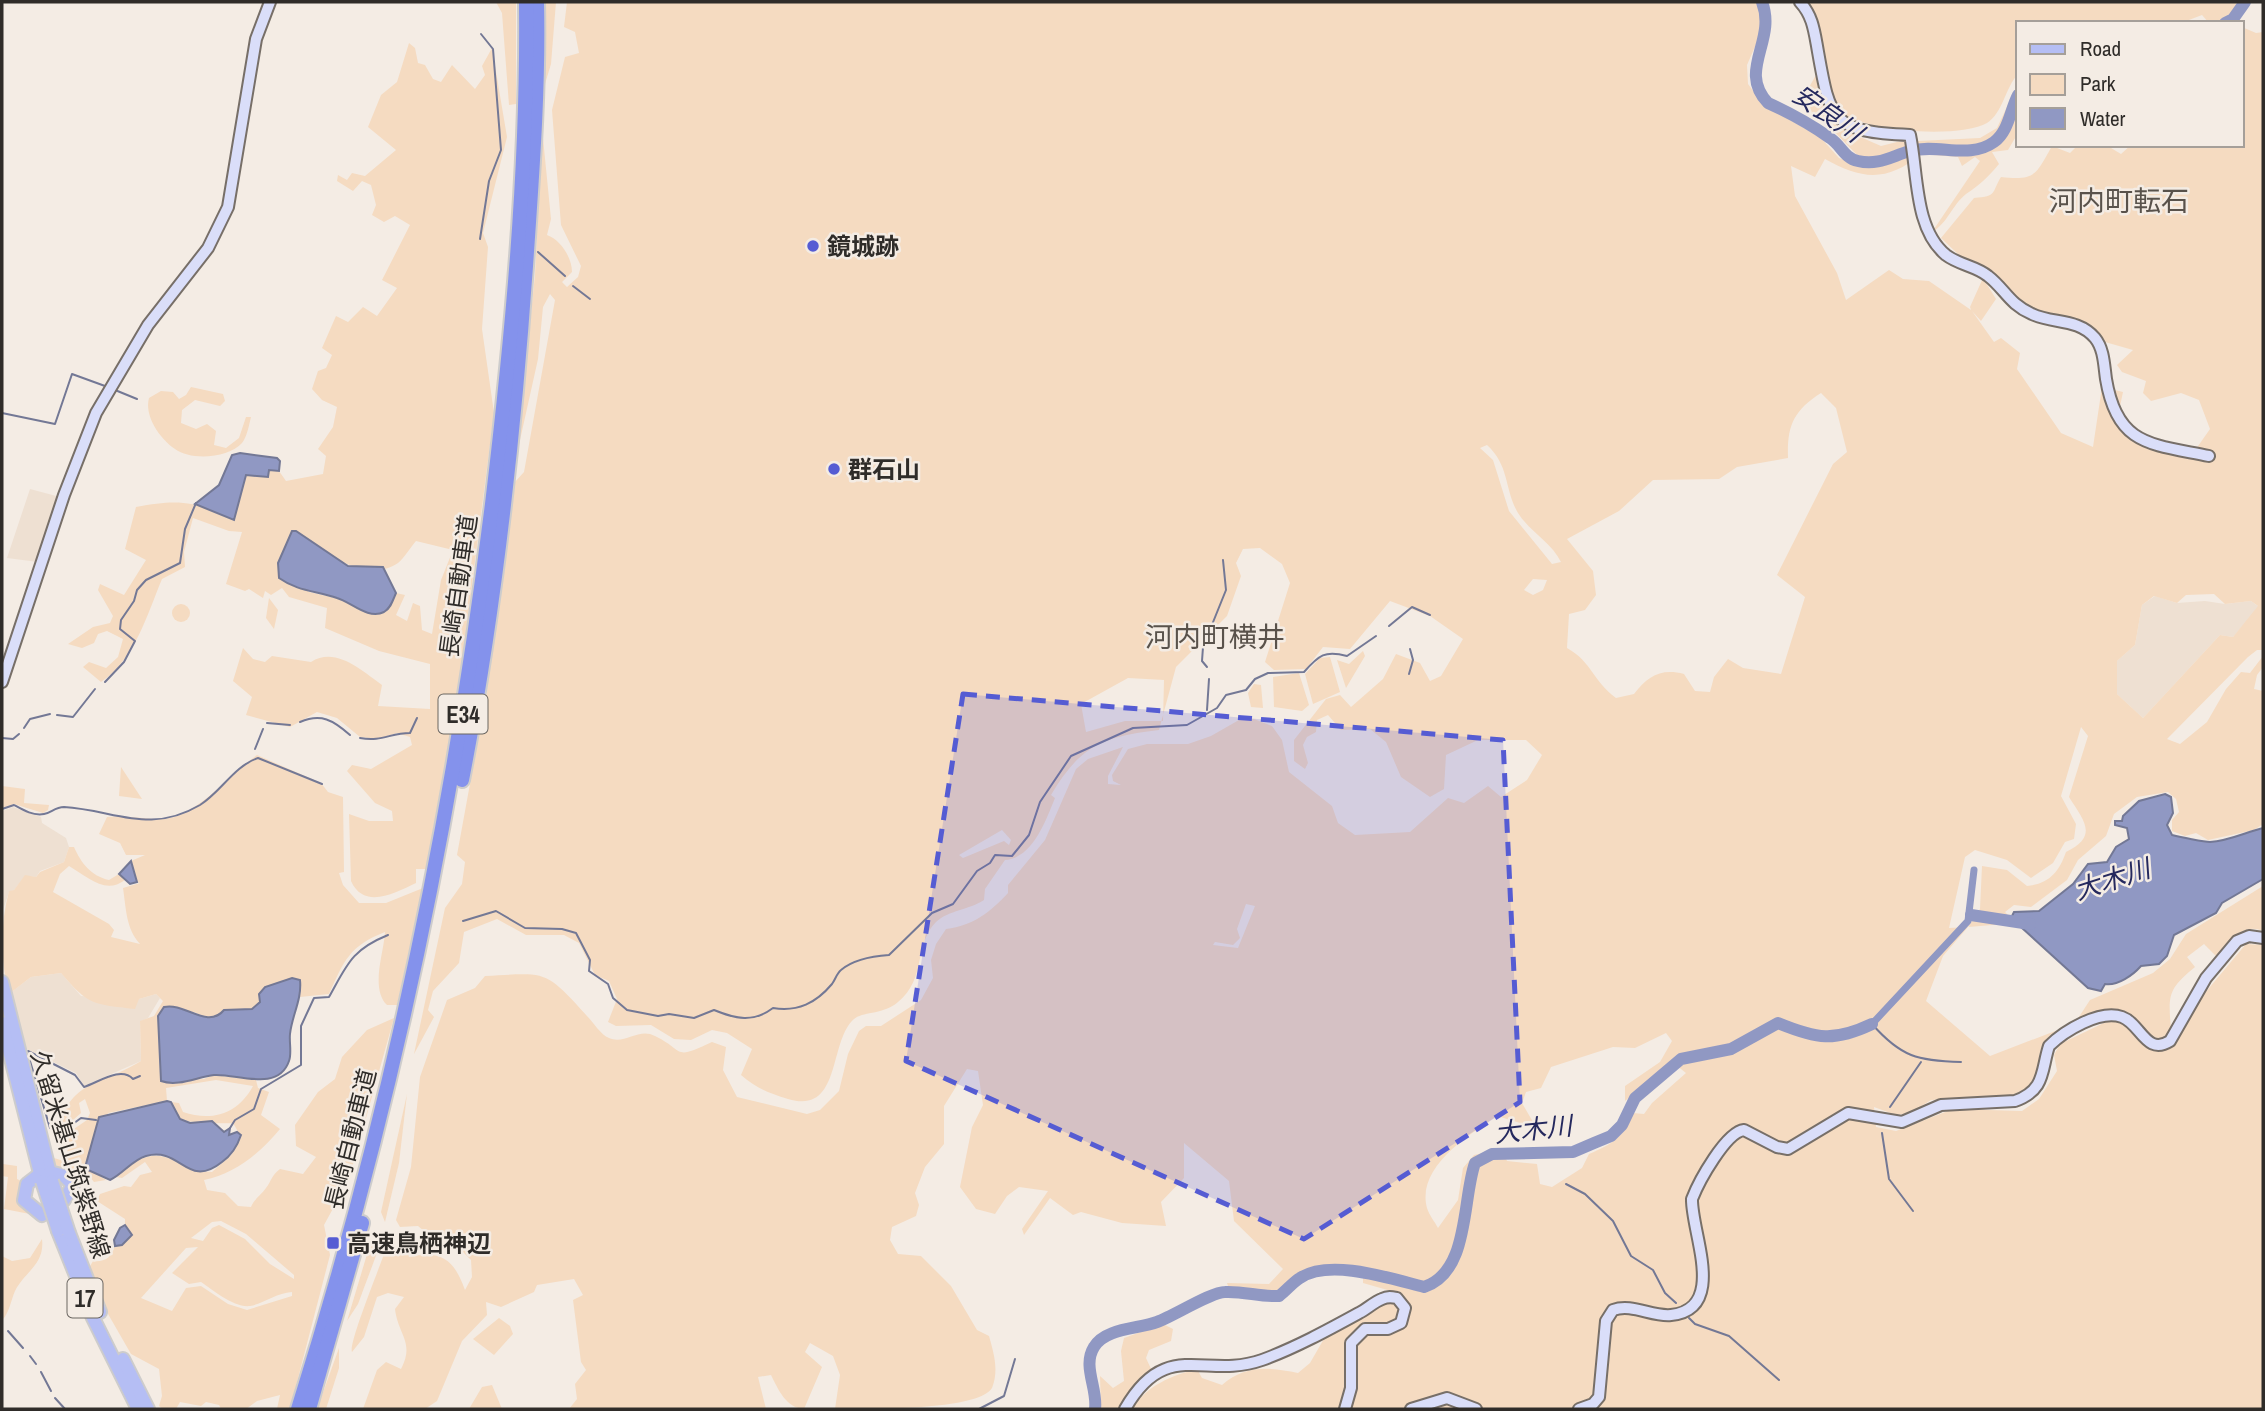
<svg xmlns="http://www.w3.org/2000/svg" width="2265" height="1411" viewBox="0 0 2265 1411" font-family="'Archivo Narrow','Noto Sans JP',sans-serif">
<rect width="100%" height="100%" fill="#f4ece4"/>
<!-- built -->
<g fill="#eee0d2">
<path d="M30 489 60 497 38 562 7 558Z"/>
<path d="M2155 596 2177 603 2205 601 2225 604 2251 601 2259 607 2233 637 2220 635 2143 718 2117 694V661L2135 645 2142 605Z"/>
<path d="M13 807 41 817 42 823 66 838 69 847 64 862 40 871 36 877 25 876 14 890 9 892 3 910 2 811Z"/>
<path d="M61 973 81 996 139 999 156 994 160 998 148 1018 140 1022 141 1061 84 1086 76 1073 22 1047 9 994 31 977Z"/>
</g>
<!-- green -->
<g fill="#f5dbc1" fill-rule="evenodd">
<path d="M496 2H516V104L509 105 502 13Z"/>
<path d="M543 2H556L551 64 542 94Z"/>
<path d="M567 2H1766L1760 35 1747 65 1748 84 1763 104 1821 138 1839 158 1856 164 1858 156 1822 119 1799 105 1816 75 1824 109 1842 129 1881 146 1897 142 1980 138 1997 128 2013 94 2018 92V133L2008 150 1992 152 1999 164C1987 178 1981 184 1966 194 1952 205 1948 223 1932 232L1980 161 1975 157 1962 166 1958 157 1921 154C1888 182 1862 180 1825 159L1815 177 1791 166 1795 196 1837 273 1846 300 1889 270 1903 279 1929 281 1971 310 1970 307 1983 278 1996 299 1981 321 1972 311 1994 342 2001 338 2020 353 2017 369 2061 433 2093 447 2102 387 2123 392 2119 411 2121 431 2145 444 2196 449 2210 429 2199 400 2181 393 2151 401 2143 393 2146 381 2122 372 2117 365 2133 350 2105 342 2079 320 2037 311 2012 297 1982 267 1960 256 1941 238 1974 198C1998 196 1991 193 2001 177 2036 181 2036 174 2052 146L2070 153 2078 145H2106L2121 154 2131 145H2242V27L2256 33 2263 32V650H2257L2248 657 2167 739 2180 744 2207 722 2226 689 2241 672 2250 673 2263 656V667L2257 675 2254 689 2263 691V824L2254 830 2208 840 2196 833 2185 836 2172 831V820L2179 812 2176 799 2168 792 2137 797 2114 814 2106 836 2078 860 2067 880 2031 907 2014 905 2005 912 2016 923 1968 927 1943 956 1926 1001 1990 1056 2063 1028C2041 1044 2038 1044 2040 1072L2027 1088 2013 1095 1931 1100 1911 1113 1896 1115 1874 1107 1876 1127 1896 1131 1953 1109 2022 1111 2039 1099 2057 1071 2054 1055 2060 1044 2110 1020 2125 1024 2140 1042 2156 1051 2170 1049 2199 1000 2246 944 2263 945V1409H1133C1145 1386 1173 1375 1197 1369L1202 1378 1222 1385C1245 1365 1270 1367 1298 1373L1310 1363 1325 1337 1377 1308 1391 1291 1363 1283V1270C1318 1266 1312 1264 1276 1293L1230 1292 1227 1283 1269 1284 1283 1269 1234 1221 1229 1181 1184 1143V1178L1161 1202 1166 1226 1122 1223 1081 1212 1073 1215 1050 1198 1024 1235 1022 1229 1048 1191 1019 1187 1007 1196 995 1214 976 1209 960 1187 972 1127 983 1105 978 1071 967 1069 944 1106V1144L925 1167 915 1193 919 1205 916 1216 892 1227 890 1240 898 1254 921 1256 951 1286 977 1330 989 1336C994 1354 999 1370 992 1388 978 1411 866 1409 835 1409L840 1375 833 1356 810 1343 805 1352 822 1367 804 1409C786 1408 778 1389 771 1375L758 1377 766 1409H569L577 1399 575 1384 586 1370 581 1362 573 1300 583 1295 574 1279 537 1285 534 1292 501 1307 486 1302 487 1315 462 1341 437 1401 425 1409H363L377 1370 386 1362 401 1369C415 1342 398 1335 395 1309L404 1297 388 1293 377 1297 364 1337 352 1352C348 1344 380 1267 385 1251L404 1243 409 1257C441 1250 454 1259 465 1290L472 1277 471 1260 461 1250 448 1251 418 1226 400 1227 396 1220 411 1167 420 1077 447 1000 475 988 485 976C548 973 544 969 587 1016 593 1022 601 1035 609 1038 625 1045 639 1027 655 1036 686 1051 672 1061 712 1042L726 1047 723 1070 737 1097 807 1114 820 1110 839 1091 848 1054 859 1031 866 1026H881L921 1000 933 978 931 960 936 944 946 929C974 925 989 913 1008 893V885L1045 840 1076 769 1088 759 1123 747 1108 776V784L1121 785 1113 781 1112 775 1128 749 1147 744H1188L1211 736 1239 720 1254 719 1272 726 1282 740 1289 772 1332 806 1338 823 1355 835 1410 832 1448 798 1464 803 1488 786 1501 797 1527 780 1542 755 1526 740H1478L1446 755 1444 789 1430 797 1401 777 1386 742 1370 729 1341 730 1328 715 1317 720 1316 732 1307 737 1303 745 1308 763 1305 769 1294 761V740L1326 699 1340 695 1351 707 1383 679 1396 654 1420 663 1430 681 1441 676 1463 639 1430 616 1390 601 1350 649 1323 647 1306 669 1274 670 1265 662 1290 583 1282 564 1260 548 1243 549 1236 563 1241 576 1227 616 1176 667 1159 730C1102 737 1081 745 1051 795L1055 798C1046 820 1033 858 1005 860L985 889 984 900C969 910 949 910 936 922 913 946 927 978 898 1002 883 1015 864 1011 854 1019 828 1042 842 1115 788 1099 768 1093 756 1088 741 1075L752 1049 727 1033 712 1030 691 1040 674 1039 651 1025 616 1026 608 1022 617 999 609 981 595 975 579 943 564 935H526L497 919 464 932 459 963 433 991 428 1010 434 1017 414 1054 445 908 462 884 465 862 457 855 486 696 514 483 524 472 555 300 550 294 543 307 538 359 516 458 535 275 542 128 551 219 547 235C561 240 572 258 572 272L562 282 567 287 578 277 581 266 561 225 552 110 565 57 579 53 575 32 564 27ZM1821 393 1836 408 1847 452 1833 464 1777 575 1805 597 1781 674 1743 668 1728 659 1714 677 1710 692 1695 691 1684 674C1661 668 1648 676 1634 694L1616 698C1593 681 1592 662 1567 648L1569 614 1585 610 1596 595 1593 571 1567 539 1619 511 1653 480 1719 479 1737 467 1788 458C1787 426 1793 411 1821 393ZM1487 445C1510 466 1504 489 1518 513 1530 532 1551 542 1561 562L1552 564 1509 511 1493 460 1480 448ZM1533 579 1547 580 1543 590 1533 595 1524 590ZM2214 594 2225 604 2251 601 2258 606 2233 637 2220 635 2143 718 2117 694V661L2135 645 2142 605 2154 596 2177 603 2186 595ZM1128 678 1164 680 1163 721H1125L1086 732 1081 704ZM2081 727 2088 736 2069 797C2084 821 2099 836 2066 852 2059 872 2049 884 2027 886L2007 870 1982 866 1980 909 1968 927 1949 928 1965 857 1975 850 2007 860 2031 878 2053 863 2065 842 2074 839 2076 824 2061 796ZM1002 830 1011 840 1009 845 1004 841 963 858 959 855ZM1246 904 1255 906 1238 948 1213 945 1215 942 1233 945 1240 938 1237 929ZM1666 1033 1672 1041 1660 1062 1625 1086V1101L1671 1061 1686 1073 1652 1103 1644 1114 1633 1113C1623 1137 1613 1144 1589 1154L1582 1168 1552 1187 1540 1184 1537 1164 1507 1161 1502 1149 1474 1155 1463 1168 1458 1200 1438 1228C1435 1222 1429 1215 1427 1208 1416 1167 1469 1135 1497 1116L1530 1126 1533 1122 1522 1103 1526 1092 1541 1088 1551 1067 1613 1047 1635 1048Z"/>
<path d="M1807 2H2240C2232 14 2225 23 2209 23L2202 15 2181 23H2018V74C2005 88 2003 113 1987 123 1960 139 1852 133 1834 105 1830 98 1830 87 1828 79 1823 53 1820 25 1807 2Z"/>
<path d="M409 43 415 48 418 63 425 65 433 79 441 82 452 65 475 89 485 75 482 66 492 48 507 137 483 233 488 247 482 329 494 413 459 687 426 869H416V883C395 893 364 910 351 881L349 814 369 821H393L392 811 375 803 347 771 352 765 371 769 412 745 410 737 397 733 378 739 360 737 337 718 317 712 290 727 246 715 252 697 233 681 243 648 253 659 265 662 272 656 311 662C336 646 362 671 382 685L378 706 430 709V664L379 651 325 628 327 608 289 597 282 588 271 595 265 591 263 598 249 589 245 591 226 584 242 532 229 531 193 518 184 552 185 567 162 579C147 615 135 659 101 682L83 667 89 662 106 668 118 657 123 639 107 631 98 634 94 643 82 648 68 644 93 627 110 623 113 616 98 590 100 584 124 595 146 560 125 549 136 507C179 499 195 501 234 520L246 475 267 477 269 470 279 471 286 481 323 474 326 456 318 449 333 427 337 407 322 400 312 389 318 371 326 368 332 355 322 348 336 316 348 322 363 307 377 316 397 288 382 280 410 225 395 216 384 222 372 215 376 205 371 185 362 181 353 191 337 181 338 175 347 180 352 173 365 176 396 150 368 127 381 95 397 82ZM292 531H296C320 549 365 586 398 563 404 558 410 548 416 541L453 550 441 580 432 634 422 630 420 606 413 603 407 621 396 615 405 595 396 593 392 602 340 599 309 592 278 563Z"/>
<path d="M191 387 223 394 225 401 220 406 195 400 182 410 181 423 196 429 207 424 216 431 214 445 226 448 239 438 246 417H251C249 425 247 437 242 443 229 458 191 461 175 449 160 439 144 416 149 398L161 391 173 392 179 399 186 395Z"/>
<path d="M269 598 278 610 274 629 266 618Z"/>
<circle cx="181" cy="613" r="9"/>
<path d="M1363 651 1365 656 1346 688 1337 660 1349 664Z"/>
<path d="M1330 657 1340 692 1313 704 1305 674 1320 658Z"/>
<path d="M1299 673 1309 705 1302 711 1274 707 1273 677Z"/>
<path d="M1254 684 1261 685 1263 708 1251 707 1248 693Z"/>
<path d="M257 755 321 783 328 792 343 797 344 872 339 873 343 885 359 903H386L423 888 397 1005H387C370 988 384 953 385 932 349 946 344 961 329 994L300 997V980L292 978 265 987 260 1002 252 1009 210 1019 194 1012 158 1016 161 1081 204 1079 213 1075 256 1080 258 1088 269 1092 261 1115 280 1129C260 1153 235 1174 204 1180L207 1190 225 1193 238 1206 251 1207C255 1198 261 1195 266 1188 272 1180 271 1176 280 1169L303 1174 316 1157 296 1146 295 1125 318 1092 335 1079 342 1057 367 1030 394 1018 350 1175 338 1188 336 1203 324 1225 330 1255 290 1409H277L280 1395 257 1401 246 1409H221L219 1405 206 1402 201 1406 180 1402 176 1409H163L159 1406 162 1396 159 1369 131 1354 104 1307 89 1268 93 1261C105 1262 111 1258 115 1246L122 1245 130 1230 125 1225V1219L97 1201 100 1194 124 1186 131 1187 140 1175 152 1172 145 1162 122 1178 116 1177C120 1170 126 1168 133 1163 166 1143 179 1171 212 1172L231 1155 240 1135 233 1123C224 1124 183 1123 178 1118 174 1114 174 1107 171 1102L179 1103 183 1112C212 1122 238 1114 253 1086L216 1080 166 1088 167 1101 108 1113 100 1176 106 1180 94 1182 82 1167 74 1177 55 1164 54 1158 67 1162 68 1133 87 1120 90 1113 85 1099 79 1103 81 1113 62 1130 57 1128C73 1079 100 1086 141 1061L140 1021 154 1016 163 1001 156 994 139 999 135 1009C93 1004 89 1006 61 973L31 977 9 994C0 959 0 925 9 891L14 890 25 875 36 877 40 872 64 862 69 847H74C81 863 91 876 109 880L119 874 125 880C105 895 88 877 69 866L60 874 53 892 109 924 114 930 111 937 140 944C126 929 126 908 123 888L140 883 137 882 131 861 145 855H126L120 843 99 834 107 817C126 815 143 819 162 819 196 818 231 773 257 755ZM221 1221 246 1234 294 1275V1279L270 1264 245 1239 219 1225 212 1228 203 1241 191 1238 212 1222ZM198 1247 172 1273 189 1284 201 1282C213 1290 234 1308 250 1306 265 1303 276 1293 292 1292V1296L247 1310 228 1304 201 1286 186 1288 172 1311 141 1298 186 1248Z"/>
<path d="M121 767 142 799 119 796Z"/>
<path d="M2 786 25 789 24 803 49 805 48 810 43 813 14 804 2 808Z"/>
<path d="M2263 886V931C2242 922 2229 942 2216 956L2204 944 2187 957 2195 967C2168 989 2168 995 2171 1029L2164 1038C2130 1043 2142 983 2075 1023L2090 1000 2153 973 2170 959 2186 934Z"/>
<path d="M407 1094 399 1163 385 1222 381 1212Z"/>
<path d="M3 1164 17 1166V1179L21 1181 19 1198 35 1215 4 1209 8 1177 2 1176Z"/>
<path d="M42 1239C45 1265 25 1271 15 1291 11 1300 9 1314 2 1320V1256L12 1261 30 1258Z"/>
<path d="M371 1241 380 1245 358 1304 347 1321Z"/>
<path d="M499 1318 510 1326 513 1334 494 1355 473 1339Z"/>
<path d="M1163 1324 1173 1329 1171 1341 1149 1350 1146 1358 1152 1371 1133 1387 1121 1409H1101L1100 1376 1113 1388 1124 1381 1121 1351 1124 1338Z"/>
<path d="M339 1348V1368L326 1409H317Z"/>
<path d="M492 1385 502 1409H469L482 1387Z"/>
</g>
<!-- water -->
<g fill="#9098c3" stroke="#737895" stroke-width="2">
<path d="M240 453 277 458 280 461 279 471 269 470 268 477 246 475 234 520 195 504 219 485 232 455Z"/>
<path d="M292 531H296L348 566 383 567 396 593C393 600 391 608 384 612 368 620 351 602 337 598 317 591 297 591 279 578L278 563Z"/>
<path d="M2165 794 2171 797 2173 813 2167 825 2172 835C2180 837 2204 842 2210 842 2229 841 2246 832 2263 828V879L2222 903 2216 913 2174 935 2167 956 2159 964 2141 966C2133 975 2118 986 2105 984L2101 991 2088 988 2011 918 2014 912 2039 911 2073 884 2088 864 2107 862 2116 847 2129 839 2127 828 2115 825V821H2122L2123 816 2139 801Z"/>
<path d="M131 861 137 882 130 884 119 874Z"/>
<path d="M292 978 300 980C302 1000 292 1015 290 1034 289 1042 292 1053 289 1061 278 1093 236 1073 214 1075 197 1077 178 1087 161 1081L158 1016 164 1007C185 1002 207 1030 224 1010L252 1009 260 1002 259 994 265 987Z"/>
<path d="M167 1101 171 1102 180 1119 190 1123 212 1121 224 1132 230 1128 229 1135 237 1132 241 1135C237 1147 232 1155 222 1162 187 1190 181 1146 146 1156 132 1160 123 1174 110 1180L88 1170 86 1164 99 1117Z"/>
<path d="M125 1225 132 1235 122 1245 115 1246 114 1240 120 1228Z"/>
</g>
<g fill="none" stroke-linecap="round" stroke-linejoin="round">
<!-- stream -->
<g stroke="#737895" stroke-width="2">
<path d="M480 239 489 181 501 150 493 49 481 34"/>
<path d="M538 252 565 276"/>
<path d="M573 286 590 299"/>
<path d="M115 390 137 399"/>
<path d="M2 413 55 424 72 374 105 386"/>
<path d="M1389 626 1412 607 1430 615"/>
<path d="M1207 667 1202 661 1203 647 1226 590 1223 560"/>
<path d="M1409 674 1413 660 1410 649"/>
<path d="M105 682 124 662 135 641 120 629 121 620 134 601 137 590 146 580 180 563 185 529 196 503"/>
<path d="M1207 710 1209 679"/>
<path d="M57 715 73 717 95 689"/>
<path d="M300 722C321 713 333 720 350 735"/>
<path d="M267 723 290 725"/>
<path d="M24 728 30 719 50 714"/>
<path d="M2 738 13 739 19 734"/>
<path d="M360 738C382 742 390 733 410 733L417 718"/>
<path d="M255 749 263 729"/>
<path d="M2 809 14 805C23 810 33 816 44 814 51 813 55 807 64 807 115 810 149 835 200 805 221 792 234 766 258 758L322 784"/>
<path d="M463 921 496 911 525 928 562 929 576 933 590 960 589 971 608 984 613 998 627 1010 658 1016 669 1014 694 1018 714 1010C736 1019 753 1023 773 1008 798 1012 816 1003 832 984 835 980 837 973 841 970 854 959 874 956 889 955L932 913 953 904 977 871 990 863 995 855 1012 856 1029 835 1040 802 1071 756 1133 728 1187 725 1217 708 1226 695 1246 690 1255 679 1268 673 1304 672C1319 655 1325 650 1347 656L1376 636"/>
<path d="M1872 1024C1901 1057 1918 1061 1961 1062"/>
<path d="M28 1051 75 1075 84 1087C99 1082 121 1066 133 1079L140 1076"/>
<path d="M30 1061 50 1128 62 1132 81 1118 96 1120"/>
<path d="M1890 1107 1921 1062"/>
<path d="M230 1128 235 1120 254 1109 261 1089 301 1065V1026L314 998 329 997C347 965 351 950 388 935"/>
<path d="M1882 1133 1889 1179 1913 1211"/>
<path d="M1566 1184 1585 1194 1613 1221 1631 1256 1653 1270 1665 1293 1676 1303"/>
<path d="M1689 1318 1695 1324 1729 1336 1779 1380"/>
<path d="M8 1331 23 1348"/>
<path d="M30 1356 36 1364"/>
<path d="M41 1372 51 1391"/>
<path d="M55 1398 65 1409"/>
<path d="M979 1409 1004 1396 1015 1359"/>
</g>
<!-- canal -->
<path stroke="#9098c3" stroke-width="7" d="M1872 1024 1968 921 1974 870"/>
<!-- river -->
<g stroke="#9098c3" stroke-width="12">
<path d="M1762 2C1777 41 1737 70 1768 103 1790 113 1810 124 1830 138 1841 145 1844 158 1858 161 1878 166 1892 156 1910 151 1938 143 1969 160 1994 142 2009 131 2010 110 2018 95"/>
<path d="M2225 23 2233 19 2245 2"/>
<path d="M1971 915 2030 924"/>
<path d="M1095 1409C1098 1389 1082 1366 1094 1347 1105 1328 1138 1329 1157 1322 1174 1316 1211 1292 1225 1292 1243 1291 1261 1297 1279 1296 1286 1291 1292 1283 1300 1278 1330 1258 1392 1279 1424 1287 1470 1272 1462 1199 1475 1163L1492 1154 1573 1152 1594 1143 1611 1136 1622 1125 1635 1098 1681 1059 1731 1049 1778 1023C1817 1039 1834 1042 1872 1024"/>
</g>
<!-- secondary casing -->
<g stroke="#776f68" stroke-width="14">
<g id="secondary">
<path d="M1800 2C1812 15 1814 29 1817 46 1830 120 1830 132 1910 135 1918 173 1914 229 1946 255 1959 265 1976 266 1988 276 2005 289 2009 304 2032 314 2053 324 2078 318 2095 338 2104 349 2104 365 2106 379 2117 446 2151 444 2209 456"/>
<path d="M2 682 64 495 96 413 148 325 208 248 228 207 256 39 270 2"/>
<path d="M1125 1409C1166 1337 1205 1380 1262 1360 1295 1348 1328 1330 1359 1313 1367 1309 1374 1302 1382 1299 1388 1296 1392 1297 1397 1298L1405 1308 1401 1323 1388 1329H1365L1351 1343V1388L1345 1409"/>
<path d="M1411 1409 1447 1398 1476 1409"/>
<path d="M1579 1409 1593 1404 1599 1397 1606 1321 1613 1310C1632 1303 1652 1317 1671 1315 1728 1309 1691 1232 1692 1199 1699 1181 1726 1132 1744 1130L1777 1147 1788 1149 1848 1113 1902 1122 1941 1105 2015 1101C2046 1090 2041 1070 2049 1046 2064 1031 2100 1009 2122 1017 2141 1024 2146 1056 2170 1041L2206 978 2237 941 2249 936 2263 938"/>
</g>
</g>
<!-- primary casing -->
<g stroke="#cdcccc" stroke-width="16">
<g id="primary">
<path d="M2 982 52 1181"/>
<path d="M2 1023 42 1181"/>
<path d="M40 1174 27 1184 24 1200 42 1215 64 1200 73 1185 64 1176 50 1172"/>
<path d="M58 1231 93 1318 138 1409"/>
<path d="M69 1233 100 1312"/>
<path d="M123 1359 148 1409"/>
</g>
</g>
<!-- highway casing -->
<g stroke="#cdcccc" stroke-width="18">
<g id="highway">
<path d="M462 780C495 610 514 438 526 266 532 178 539 90 537 2"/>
<path d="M298 1409C391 1114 454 811 492 504 512 338 528 169 526 2"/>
<path d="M309 1409 362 1223"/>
</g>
</g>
<!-- secondary -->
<use href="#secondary" stroke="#dadef9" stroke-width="10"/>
<!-- primary -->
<use href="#primary" stroke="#b5bef4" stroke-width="12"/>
<!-- highway -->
<use href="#highway" stroke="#8492ec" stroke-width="14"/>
<!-- primary-bridge casing -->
<g stroke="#cdcccc" stroke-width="16" stroke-linecap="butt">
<g id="primary-bridge">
<path d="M42 1181 58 1231"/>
<path d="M52 1181 69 1233"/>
</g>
</g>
<!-- primary-bridge -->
<use href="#primary-bridge" stroke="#b5bef4" stroke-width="12"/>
</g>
<!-- marked area -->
<path fill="#555cd3" fill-opacity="0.2" stroke="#555cd3" stroke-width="5" stroke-dasharray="14 9" stroke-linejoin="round" d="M963 694 1503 740 1520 1102 1304 1239 906 1061Z"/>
<!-- markers -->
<g fill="#555cd3" stroke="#f4ece4" stroke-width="2.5">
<circle cx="813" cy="246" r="7"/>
<circle cx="834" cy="469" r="7"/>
<rect x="326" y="1236" width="14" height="14" rx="3.5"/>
</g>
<g text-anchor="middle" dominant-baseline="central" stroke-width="5" stroke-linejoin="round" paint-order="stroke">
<!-- shield labels -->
<g fill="#f4ece4" stroke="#6a6661" stroke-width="2">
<rect x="438.5" y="694.5" width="49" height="39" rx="5"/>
<rect x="67.5" y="1278.5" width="35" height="39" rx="5"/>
</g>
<g font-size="23" font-weight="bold" fill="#2f2c29">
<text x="463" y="714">E34</text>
<text x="85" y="1298">17</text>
</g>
<!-- poi labels -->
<g font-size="24" font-weight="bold" fill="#2f2c29" stroke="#f4ece4" text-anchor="start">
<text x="827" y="246">鏡城跡</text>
<text x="848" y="469">群石山</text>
<text x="347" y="1243">高速鳥栖神辺</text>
</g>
<!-- street labels -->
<g font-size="24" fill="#2f2c29" stroke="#f4ece4">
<text transform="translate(458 586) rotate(-82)">長崎自動車道</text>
<text transform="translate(350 1139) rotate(-76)">長崎自動車道</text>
<text transform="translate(71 1154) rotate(73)">久留米基山筑紫野線</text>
</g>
<!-- water labels -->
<g font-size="26" font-style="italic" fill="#25295e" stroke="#f4ece4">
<text transform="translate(1828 113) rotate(35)">安良川</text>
<text transform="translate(2112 879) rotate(-18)">大木川</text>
<text transform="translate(1533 1129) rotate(-6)">大木川</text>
</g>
<!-- quarter labels -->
<g font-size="28" fill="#59524b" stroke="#f4ece4">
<text x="2119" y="201">河内町転石</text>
<text x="1215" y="637">河内町横井</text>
</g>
</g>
<!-- border -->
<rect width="2265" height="1411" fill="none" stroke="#2f2c29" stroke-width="7"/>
<!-- legend -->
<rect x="2016" y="21" width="228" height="126" fill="#f4ece4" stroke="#a59f99" stroke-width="2"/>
<rect x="2030" y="44" width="35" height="10" fill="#b5bef4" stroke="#a59f99" stroke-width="2"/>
<text x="2080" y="56" font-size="21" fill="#2f2c29">Road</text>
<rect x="2030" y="74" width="35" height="21" fill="#f5dbc1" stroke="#a59f99" stroke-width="2"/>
<text x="2080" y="91" font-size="21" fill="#2f2c29">Park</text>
<rect x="2030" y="108" width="35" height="21" fill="#9098c3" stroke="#a59f99" stroke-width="2"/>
<text x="2080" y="126" font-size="21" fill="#2f2c29">Water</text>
</svg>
